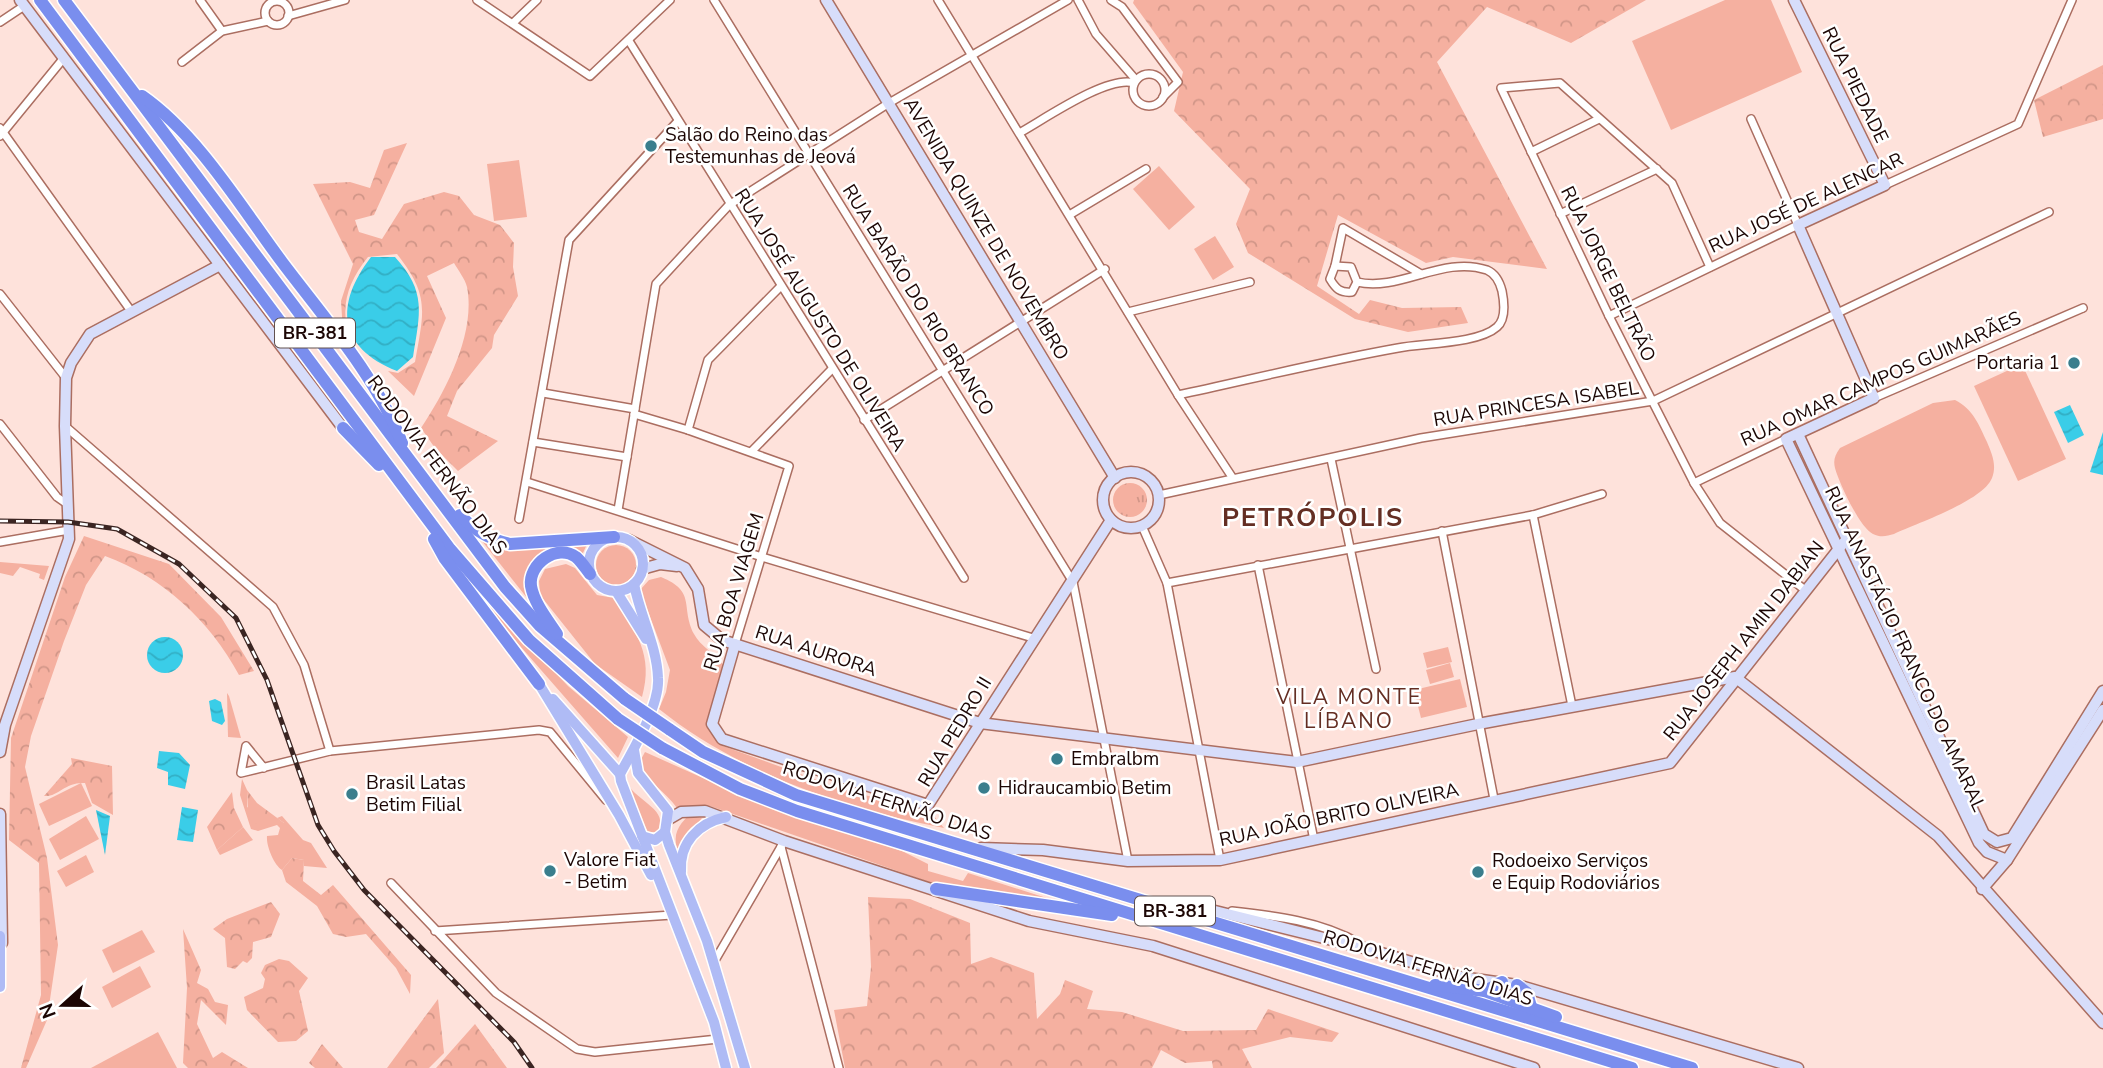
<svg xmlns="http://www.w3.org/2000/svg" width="2103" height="1068" viewBox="0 0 2103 1068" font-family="'Nunito Sans',sans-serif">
<defs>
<pattern id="forest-crowns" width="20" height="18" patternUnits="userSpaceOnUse" patternTransform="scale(1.75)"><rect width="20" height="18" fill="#f5b0a0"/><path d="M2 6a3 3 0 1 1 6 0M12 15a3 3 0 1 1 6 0" fill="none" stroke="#d19688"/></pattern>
<pattern id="park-tufts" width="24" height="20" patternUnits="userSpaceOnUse" patternTransform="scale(1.75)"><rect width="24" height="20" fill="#f5b0a0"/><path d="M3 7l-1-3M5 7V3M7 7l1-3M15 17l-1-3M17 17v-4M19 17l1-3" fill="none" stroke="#d19688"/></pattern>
<pattern id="water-waves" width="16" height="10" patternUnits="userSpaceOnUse" patternTransform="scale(1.75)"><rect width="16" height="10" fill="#3acde8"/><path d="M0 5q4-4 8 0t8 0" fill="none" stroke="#32afc5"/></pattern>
</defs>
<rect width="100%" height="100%" fill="#fee2db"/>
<!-- grass -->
<g fill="#f5b0a0">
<path d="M1725 0H1771L1802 72 1671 130 1632 41Z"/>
<path d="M519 160 527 217 494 221 487 164Z"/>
<path d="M1159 166 1195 207 1169 230 1133 189Z"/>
<path d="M1215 236 1234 267 1213 280 1194 249Z"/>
<path d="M2022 364 2066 459 2018 481 1974 386Z"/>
<path d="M1955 400C1973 409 1979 425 1987 442 1992 454 1997 465 1992 478 1983 501 1917 523 1894 534 1887 536 1881 538 1873 534 1860 528 1839 483 1835 468 1833 460 1835 455 1840 448L1933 403Z"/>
<path d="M589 540 582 555 535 562 531 603 482 541C517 554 553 545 589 540Z"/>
<circle cx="616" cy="565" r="20"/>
<path d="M0 562 49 566 44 580 39 578 40 574 20 567 13 576 0 573Z"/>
<path d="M566 564 575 568 597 595 614 598C636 632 654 655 642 697L595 664 540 595 539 581 545 569Z"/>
<path d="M661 577C697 592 680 606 694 634 700 646 716 654 724 666L707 727 723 746 831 785 933 815 944 828C845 809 739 773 659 709L666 692 670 670 640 590 649 580Z"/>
<path d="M478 591 568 686 628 737 618 758 507 631Z"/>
<path d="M1448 647 1452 662 1427 668 1423 653Z"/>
<path d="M1450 663 1454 677 1430 684 1426 670Z"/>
<path d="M1460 679 1467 707 1421 718 1414 690Z"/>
<path d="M227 693 229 696 241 738 228 737Z"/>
<path d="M645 752 761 804 902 851 928 864V871L963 881 968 873 1059 902 992 894 932 883 710 806 677 808C665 791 649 783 638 765Z"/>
<path d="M242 779 247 790V807L276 823H284L277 818 282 816 303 840 311 843 327 868 304 866V860L292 858 282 870C274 865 266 846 267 836L278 835 280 828 277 825 258 831 251 829 240 795Z"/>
<path d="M81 783 92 806 49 826 39 804Z"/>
<path d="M627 783C637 802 671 810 657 832H648L634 806Z"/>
<path d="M86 816 99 839 60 860 49 839Z"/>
<path d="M688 816 702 818 677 849C673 834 678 826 688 816Z"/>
<path d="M243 827 253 840 220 855 217 850Z"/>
<path d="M86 855 94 872 66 887 57 871Z"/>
<path d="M142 930 155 952 113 973 102 950Z"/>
<path d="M140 966 151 987 112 1008 102 987Z"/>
<path d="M158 1032 177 1068H91Z"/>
</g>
<!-- forest -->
<g fill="url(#forest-crowns)">
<path d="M1134 0H1646L1571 43 1487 7 1437 62 1547 269 1453 257 1426 263 1338 215 1317 286 1359 314 1370 300 1402 308 1461 307 1468 323 1408 332 1355 319 1248 253 1236 224 1250 189 1174 111 1183 72 1133 3Z"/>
<path d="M2103 65V119L2043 137 2034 100Z"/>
<path d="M407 143 374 215 355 220 359 232 382 239 404 204 444 192 459 196 474 215 500 225 514 243 513 267 518 296 494 335 492 348 457 391 447 416 498 441 458 471 435 448 421 428C446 391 476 333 467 287 465 279 458 270 454 263L427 276 446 318 414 396 388 371 398 373 415 362C424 311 430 296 397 254L368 257C348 282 340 305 349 337L343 332 341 301 353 264 313 184 350 182 370 188 384 150Z"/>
<path d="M84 536 169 564 221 617 254 671 239 675C210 621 163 577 105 556L86 585 64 641 31 736 25 767 47 858 58 945 47 1020 26 1068H21L41 995 39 863 9 840 11 738 65 577Z"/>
<path d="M71 758 112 766 113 815 92 803 85 783C64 782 59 797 44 796L72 764Z"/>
<path d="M247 790 257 803 284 823 282 827 276 823 266 827 255 823 248 814Z"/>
<path d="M232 792 234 808 243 827 217 850 207 827Z"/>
<path d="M292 858 304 860 303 881 321 895 333 885 411 975 410 994 396 968 366 934 346 937 333 934 317 906 286 882 282 870Z"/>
<path d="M868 897 910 899 970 923 971 964 991 957 1034 973 1037 1019 1060 994 1065 980 1093 991 1087 1009 1122 1012 1183 1031 1256 1030 1268 1009 1339 1033 1332 1042 1290 1037 1242 1049 1252 1068H1213L1212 1061 1185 1063 1161 1050 1152 1068H845L834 1010 867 1006 871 967Z"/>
<path d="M271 902 280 914 271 937 253 942 252 958 247 963 243 961 235 969 227 967 225 938 213 929 227 919Z"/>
<path d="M183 929 201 970 197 983 208 989 215 1002 228 1005 226 1025 201 1000 197 1024 213 1058 222 1052 248 1068H188L183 1063 187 988Z"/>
<path d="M279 959 289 961 308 978 299 991 308 1031 296 1041 278 1042 247 1010 244 997 263 988 265 979 261 973 265 965Z"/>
<path d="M438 999 444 1053 429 1068H387Z"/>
<path d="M475 1024 507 1068H436Z"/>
<path d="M322 1044 343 1068H315L309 1063Z"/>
</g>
<!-- park -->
<circle fill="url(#park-tufts)" cx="1130" cy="500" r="17"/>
<!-- water -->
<g fill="url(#water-waves)">
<path d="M371 257H395C427 292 420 313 413 357L397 371C337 347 335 304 371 257Z"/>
<path d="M2070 405 2084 435 2068 443 2054 412Z"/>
<path d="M2103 432V475L2090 472Z"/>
<circle cx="165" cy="655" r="18"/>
<path d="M215 699 221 702 225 721 222 725 212 721 209 701Z"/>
<path d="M159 751 179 753 190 765 185 789 168 785V772L157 768Z"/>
<path d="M182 807 198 810 193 842 177 840Z"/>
<path d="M96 810 110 816 105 855Z"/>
</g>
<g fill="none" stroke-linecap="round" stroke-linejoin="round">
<!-- street casing -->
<g stroke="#ab6e61" stroke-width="10">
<g id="street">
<path d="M200 0 222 31"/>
<path d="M477 0 590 76 670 0"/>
<path d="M714 0 1073 582 1128 861"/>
<path d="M938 0 1178 395 1232 477"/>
<path d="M1078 0 1096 34 1136 80"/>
<path d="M1111 0 1122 7 1178 82 1163 97"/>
<circle cx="277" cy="13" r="12"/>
<path d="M288 16 345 0"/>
<path d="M0 22 24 6"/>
<path d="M513 23 537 0"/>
<path d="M629 41 964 578"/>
<path d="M182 62 222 31 268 21"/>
<circle cx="1149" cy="90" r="16"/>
<path d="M0 128 131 311"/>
<path d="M1021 132C1046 118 1108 75 1134 83"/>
<path d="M0 136 63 59"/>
<path d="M1531 152 1599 119"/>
<path d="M1885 185 2018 124 2072 0"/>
<path d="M1071 214 1146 169"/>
<path d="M1560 214 1657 169"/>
<path d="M1335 266 1343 228 1421 274"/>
<path d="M1710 267 1672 183 1560 83 1501 88 1609 316 1694 483 1720 523 1805 590"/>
<path d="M0 294 66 378"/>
<path d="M1128 312 1250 282"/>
<path d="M1609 316 1798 225 1751 119"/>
<path d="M543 393 635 409"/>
<path d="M1178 395C1252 379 1325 361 1398 348 1423 343 1478 344 1497 327 1506 319 1504 301 1502 291 1500 283 1496 274 1487 270 1443 255 1400 292 1357 282L1352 292C1340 293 1336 289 1330 279L1335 266 1351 267 1357 282"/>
<path d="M1874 398 2083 308"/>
<path d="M634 414 688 430 789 466 735 644"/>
<path d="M864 420 1105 269"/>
<path d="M0 424 57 497 67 504"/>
<path d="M65 426 273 607 304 665 330 751"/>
<path d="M688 430 708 360 780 287"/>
<path d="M533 442 627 457"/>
<path d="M752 451 832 369"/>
<path d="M1331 459 1376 669"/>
<path d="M527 482 762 557 1033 638"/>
<path d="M1694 483 1786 439"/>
<path d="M1159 495 1421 438 1653 401 2049 212"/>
<path d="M618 510 656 284 729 205 889 103 1068 0"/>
<path d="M1533 515 1572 706"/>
<path d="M519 519 569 240 678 121"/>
<path d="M1142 526 1167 583 1220 860"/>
<path d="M1442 531 1494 799"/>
<path d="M0 542 69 530"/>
<path d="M1258 565 1314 840"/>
<path d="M1167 583 1533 515 1602 494"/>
<path d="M264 768 246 746 241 773 330 751 539 730 550 732 606 800"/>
<path d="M781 847 839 1068"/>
<path d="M391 883 496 993 577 1049 595 1052 718 1039"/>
<path d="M1232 911C1276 916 1320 921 1359 943"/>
<path d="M435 931 672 915"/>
<path d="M714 962 782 845"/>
</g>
</g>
<!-- secondary casing -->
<g stroke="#ab6e61" stroke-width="13">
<g id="secondary">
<path d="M20 0 343 428"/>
<path d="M826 0 1115 478"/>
<path d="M1794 0 1885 185 1798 225 1874 398 1786 439 1979 843 1987 852 2007 860"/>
<path d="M1798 434 1984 834 1997 842 2012 838 2103 691"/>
<circle cx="1131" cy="500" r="28"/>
<path d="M629 540 685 568 698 589 704 625 722 640 980 723 1297 762 1478 724 1735 677 1938 836 2103 1023"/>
<path d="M642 569 660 564 677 566"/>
<path d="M735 644 712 724 722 739 928 805 1111 520"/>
<path d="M0 752 5 725 69 539 65 426 66 378 71 363 90 334 220 265"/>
<path d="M0 814 2 943"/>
<path d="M669 819 681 812 705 811 784 841 1029 921 1153 946 1534 1068"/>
<path d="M981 848 1043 850 1128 861 1220 860 1670 763 1845 541"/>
<path d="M1982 889 2007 860 2103 710"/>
<path d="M1203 908 1368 949 1461 977 1517 985 1798 1068"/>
</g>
</g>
<!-- primary casing -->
<g stroke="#fff" stroke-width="13">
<g id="primary">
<circle cx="616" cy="564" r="27"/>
<path d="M634 584C640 616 657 646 658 678 660 705 633 750 620 774L621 781 714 1022 726 1068"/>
<path d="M616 591 646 639"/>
<path d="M539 684 619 815 651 875"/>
<path d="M553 699 620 774"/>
<path d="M634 750 638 773 668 811 665 832 669 845 707 941 745 1068"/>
<path d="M642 836 655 840 665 832"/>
<path d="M681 872C679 843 698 823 726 817"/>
<path d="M0 936V987"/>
</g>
</g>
<!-- highway casing -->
<g stroke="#fff" stroke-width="15">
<g id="highway">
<path d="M40 0 450 549 529 640 618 719"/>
<path d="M64 0 505 587 540 626 625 699"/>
<path d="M142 96C198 135 241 207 282 262 325 319 376 376 402 443"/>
<path d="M343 428 379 465"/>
<path d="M460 515C475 531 489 539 510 544L614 537"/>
<path d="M434 539 445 559 539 684"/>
<path d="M557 634C547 619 534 603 531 586 528 564 557 543 576 557 581 561 586 569 590 574"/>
<path d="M669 729 703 752 796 795 1692 1068"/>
<path d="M662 748 740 789 797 811 1632 1068"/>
<path d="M936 889 1112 915"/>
<path d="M1179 909 1203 908"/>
<path d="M1435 985 1485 991 1502 982"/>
<path d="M1517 985 1527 993 1532 1010"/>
<path d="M1485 991 1556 1017"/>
</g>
</g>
<!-- street -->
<use href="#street" stroke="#fff" stroke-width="7"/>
<!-- secondary -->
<use href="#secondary" stroke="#d7ddfa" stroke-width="10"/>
<!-- primary -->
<use href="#primary" stroke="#afbbf5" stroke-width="10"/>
<!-- highway -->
<use href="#highway" stroke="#7a8eee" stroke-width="12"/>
<!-- rail casing -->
<g stroke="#3b2522" stroke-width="5">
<path id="rail" d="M0 521 68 522 117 529 179 564 236 618 267 680 318 825 334 851 364 890 514 1042 532 1068"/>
</g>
<!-- rail -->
<use href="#rail" stroke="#fff" stroke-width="2.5" stroke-dasharray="8" stroke-linecap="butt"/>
<!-- highway-bridge casing -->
<g stroke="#fff" stroke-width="15" stroke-linecap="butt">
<g id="highway-bridge">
<path d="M625 699 669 729"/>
<path d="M618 719 662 748"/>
</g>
</g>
<!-- highway-bridge -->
<use href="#highway-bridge" stroke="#7a8eee" stroke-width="12"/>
</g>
<!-- markers -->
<g fill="#3a7e8d" stroke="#fff" stroke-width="2.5">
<circle cx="651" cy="146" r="7"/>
<circle cx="2074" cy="363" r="7"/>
<circle cx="1057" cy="759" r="7"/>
<circle cx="984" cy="788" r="7"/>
<circle cx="352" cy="794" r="7"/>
<circle cx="550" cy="871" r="7"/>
<circle cx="1478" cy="872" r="7"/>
</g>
<g text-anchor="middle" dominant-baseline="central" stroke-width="5" stroke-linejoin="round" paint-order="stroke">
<!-- shield labels -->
<g fill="#fff" stroke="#60514f" stroke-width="2">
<rect x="275" y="318.5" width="80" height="29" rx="5"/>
<rect x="1135" y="896.5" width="80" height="29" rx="5"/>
</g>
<g font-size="18" font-weight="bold" fill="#1c0604">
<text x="315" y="333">BR-381</text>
<text x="1175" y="911">BR-381</text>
</g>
<!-- street labels -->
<g font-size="19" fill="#1c0604" stroke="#fff">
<text transform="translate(1855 85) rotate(64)">RUA PIEDADE</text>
<text transform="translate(1806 203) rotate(-25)">RUA JOSÉ DE ALENCAR</text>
<text transform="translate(986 229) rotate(59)">AVENIDA QUINZE DE NOVEMBRO</text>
<text transform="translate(1608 274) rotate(64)">RUA JORGE BELTRÃO</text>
<text transform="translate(918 300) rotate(58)">RUA BARÃO DO RIO BRANCO</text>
<text transform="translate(820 320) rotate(58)">RUA JOSÉ AUGUSTO DE OLIVEIRA</text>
<text transform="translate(1881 379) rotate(-24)">RUA OMAR CAMPOS GUIMARÃES</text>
<text transform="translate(1536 404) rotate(-9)">RUA PRINCESA ISABEL</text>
<text transform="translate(437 465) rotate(53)">RODOVIA FERNÃO DIAS</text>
<text transform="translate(734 592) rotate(-73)">RUA BOA VIAGEM</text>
<text transform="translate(1744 641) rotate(-52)">RUA JOSEPH AMIN DABIAN</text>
<text transform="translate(1905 649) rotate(65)">RUA ANASTÁCIO FRANCO DO AMARAL</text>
<text transform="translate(816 651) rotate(18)">RUA AURORA</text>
<text transform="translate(955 732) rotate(-59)">RUA PEDRO II</text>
<text transform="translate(887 801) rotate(18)">RODOVIA FERNÃO DIAS</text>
<text transform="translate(1339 815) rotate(-12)">RUA JOÃO BRITO OLIVEIRA</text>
<text transform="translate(1428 968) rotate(17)">RODOVIA FERNÃO DIAS</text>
</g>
<!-- poi labels -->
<g font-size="19" fill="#1c0604" stroke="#fff" text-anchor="start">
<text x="665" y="135">Salão do Reino das<tspan x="665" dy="22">Testemunhas de Jeová</tspan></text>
<text x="2060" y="363" text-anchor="end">Portaria 1</text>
<text x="1071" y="759">Embralbm</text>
<text x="366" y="783">Brasil Latas<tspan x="366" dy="22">Betim Filial</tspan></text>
<text x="998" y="788">Hidraucambio Betim</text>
<text x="564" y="860">Valore Fiat<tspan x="564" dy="22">- Betim</tspan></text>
<text x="1492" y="861">Rodoeixo Serviços<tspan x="1492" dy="22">e Equip Rodoviários</tspan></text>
</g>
<!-- neighbourhood labels -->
<g font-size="21" letter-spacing="2" fill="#642e23" stroke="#fff">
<text x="1349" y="697">VILA MONTE<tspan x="1349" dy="24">LÍBANO</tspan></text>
</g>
<!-- district labels -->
<g font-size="26" font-weight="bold" letter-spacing="2" fill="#642e23" stroke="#fff">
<text x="1313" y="517">PETRÓPOLIS</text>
</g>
</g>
<!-- north arrow -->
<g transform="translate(63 1005) rotate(249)" stroke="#ffffff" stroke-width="5" paint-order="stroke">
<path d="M0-5L12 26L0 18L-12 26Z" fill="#1c0604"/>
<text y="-10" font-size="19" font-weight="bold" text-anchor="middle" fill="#1c0604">N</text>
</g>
</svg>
